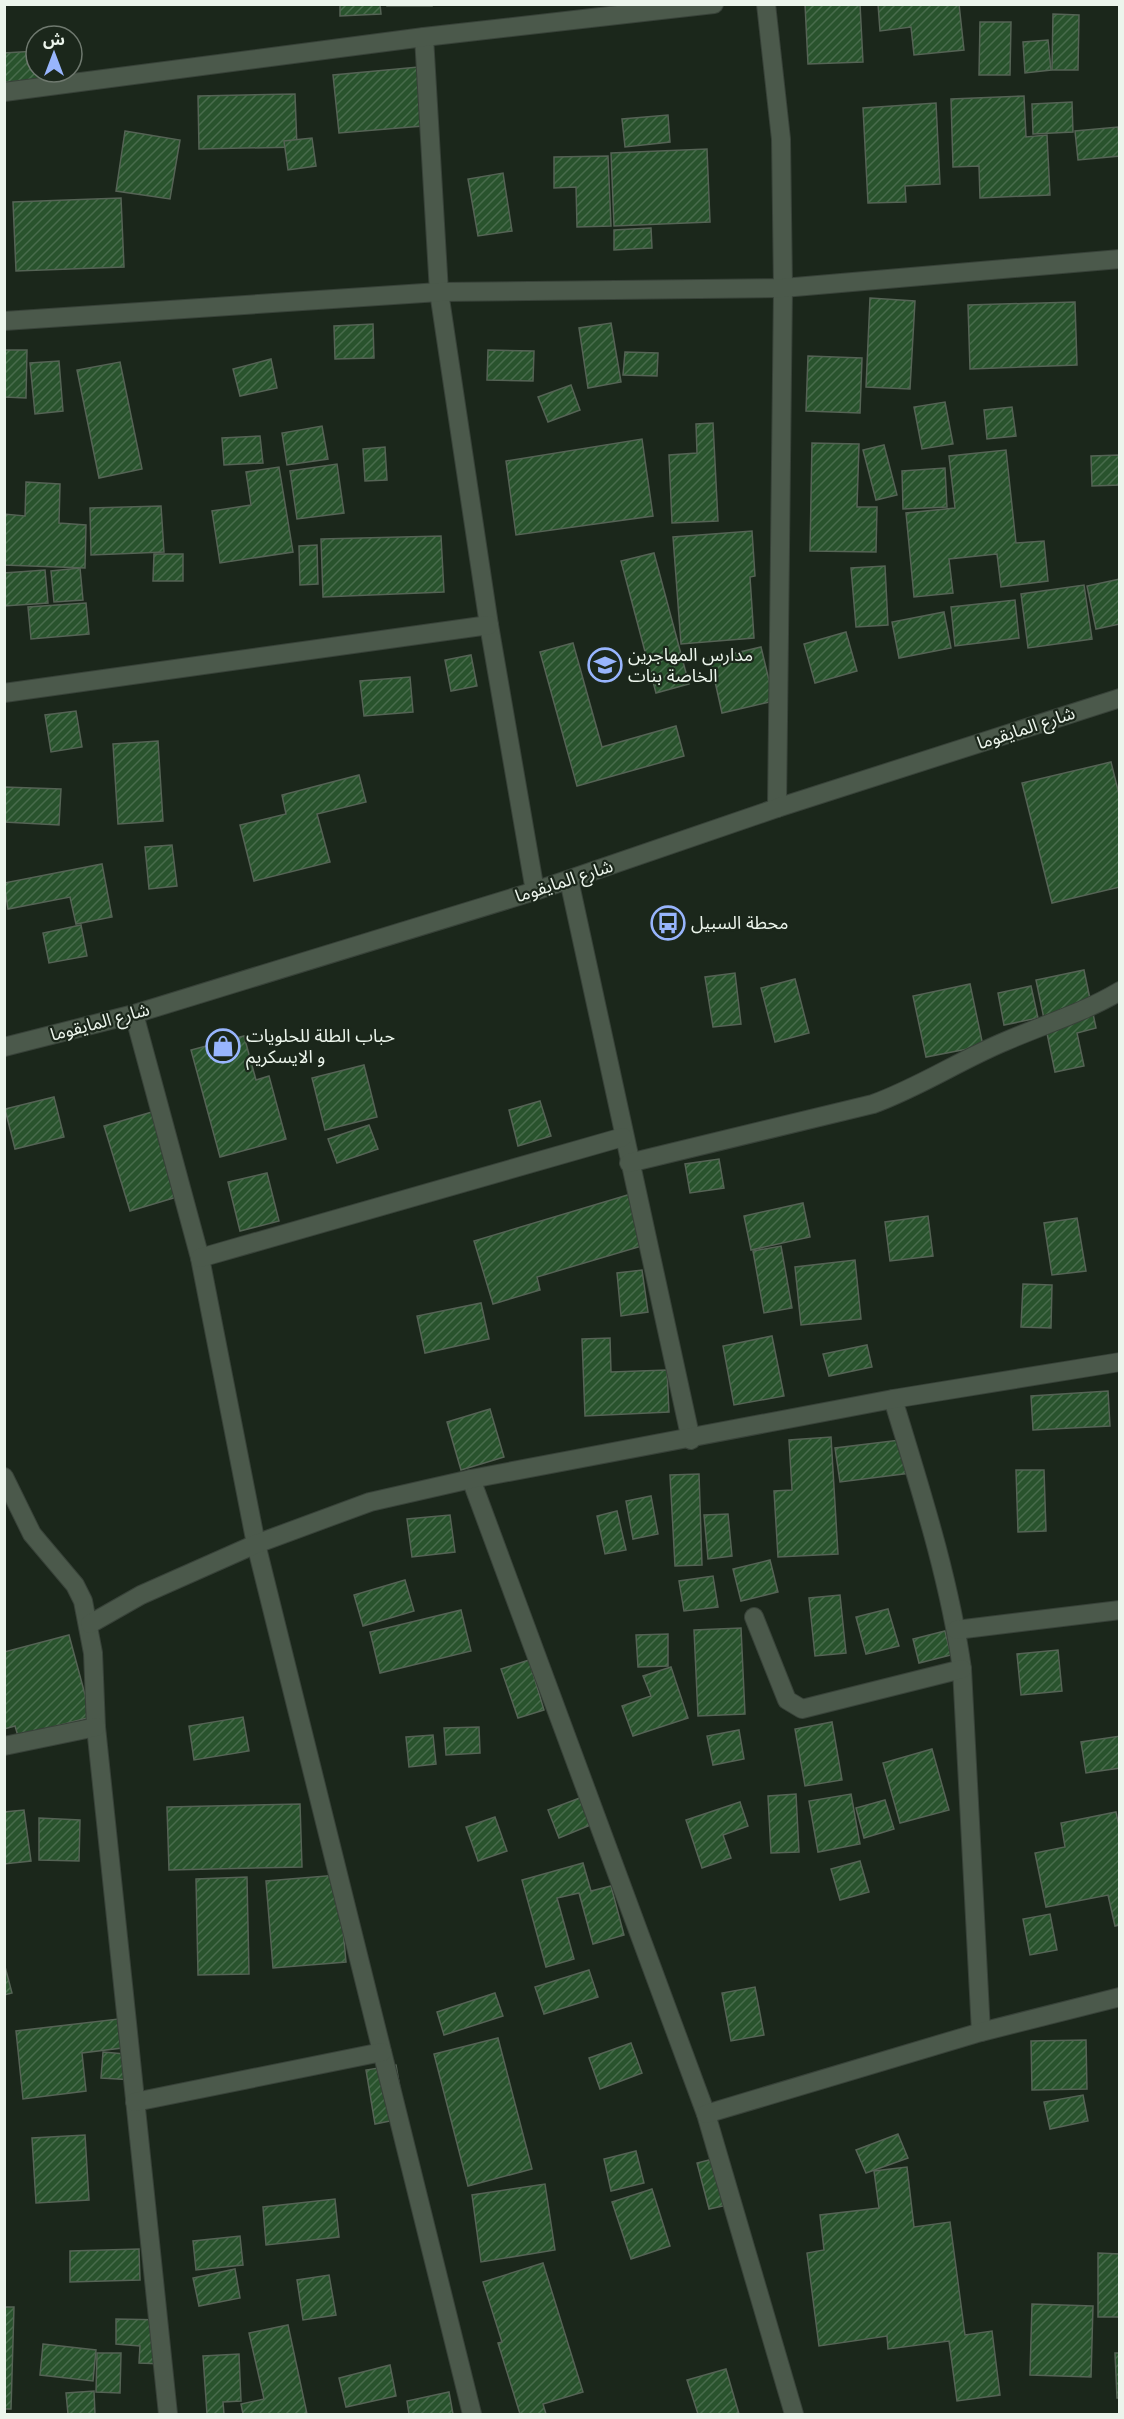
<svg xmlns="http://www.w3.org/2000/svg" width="1124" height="2419" viewBox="0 0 1124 2419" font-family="Georgia,'Noto Sans Arabic',serif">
<defs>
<pattern id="building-hatch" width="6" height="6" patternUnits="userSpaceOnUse" patternTransform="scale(1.5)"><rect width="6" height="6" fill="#29532d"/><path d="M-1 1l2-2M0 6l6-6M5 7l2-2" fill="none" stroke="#486c4c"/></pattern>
</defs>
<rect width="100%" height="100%" fill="#1b271b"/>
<!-- building -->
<g fill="url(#building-hatch)" stroke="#556355" stroke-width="1.5">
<path d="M340 4H380L381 14 340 16Z"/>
<rect x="387" y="4" width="45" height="2"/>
<path d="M805 4H860L863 62 808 64Z"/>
<path d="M878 4H959L964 50 914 55 911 27 880 31Z"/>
<path d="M1053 14 1079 15 1078 70H1052Z"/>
<path d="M980 22H1011L1010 75H979Z"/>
<path d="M1048 40 1051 70 1025 73 1023 42Z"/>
<path d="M36 51V72H70V79L4 82V53Z"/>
<path d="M429 66 435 125 339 133 333 75Z"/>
<path d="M295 94 297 147 199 149 198 96Z"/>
<path d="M1024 96 1026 137 1047 135 1050 195 980 198 979 166 953 167 951 99Z"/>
<path d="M1072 102 1073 132 1033 134 1032 104Z"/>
<path d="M936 103 940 184 905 186 906 202 868 203 863 108Z"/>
<path d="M668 115 670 142 625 147 622 119Z"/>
<path d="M1118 127 1120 156 1078 160 1075 131Z"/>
<path d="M125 131 180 140 170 199 116 191Z"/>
<path d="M312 138 316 166 288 170 284 141Z"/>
<path d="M707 149 710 222 614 226 611 153Z"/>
<path d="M608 156 611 226 577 227 576 187 554 188V157Z"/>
<path d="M503 173 512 231 478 236 468 179Z"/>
<path d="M121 198 124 267 16 271 13 202Z"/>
<path d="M651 228 652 248 614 250V230Z"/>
<path d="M870 298 915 301 910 389 866 387Z"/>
<path d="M1075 302 1077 365 970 369 968 305Z"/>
<path d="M611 323 621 382 588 388 579 328Z"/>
<path d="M373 324 374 358 335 359 334 326Z"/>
<path d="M4 350H27L26 398 4 397Z"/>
<path d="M488 350 534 351 533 381 487 380Z"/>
<path d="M625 352 658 353 657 376 623 375Z"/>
<path d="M808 356 862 358 860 413 806 411Z"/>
<path d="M271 359 277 388 240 396 233 369Z"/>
<path d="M59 361 63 411 35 414 30 363Z"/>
<path d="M120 362 142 469 99 478 77 370Z"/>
<path d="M571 385 580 410 548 422 538 397Z"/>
<path d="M945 402 953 444 922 449 914 407Z"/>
<path d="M1012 407 1016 436 987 439 984 410Z"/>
<path d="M713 423 718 521 672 523 669 455 697 453 696 424Z"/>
<path d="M322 426 328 459 287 465 282 433Z"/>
<path d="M260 436 263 463 224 465 222 438Z"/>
<path d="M642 439 653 516 516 535 506 461Z"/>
<path d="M812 443 859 444 857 507H877L876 552 810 551Z"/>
<path d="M884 445 897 495 876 500 863 450Z"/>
<path d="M385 447 387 480 365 481 363 449Z"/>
<path d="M1006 450 1016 543 1044 541 1048 581 1001 587 997 554 949 559 953 593 914 597 906 513 955 508 949 456Z"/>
<path d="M1120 455V485L1092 486 1091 456Z"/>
<path d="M337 464 344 513 297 519 290 471Z"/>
<path d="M279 467 293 552 220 563 212 511 251 505 246 472Z"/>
<path d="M945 468 947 507 903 509 902 471Z"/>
<path d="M26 482 60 484 59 523 86 525 85 568 4 565V514L25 516Z"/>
<path d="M161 506 164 552 91 555 90 508Z"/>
<path d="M752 531 755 576 750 577 754 638 681 644 673 537Z"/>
<path d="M441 536 444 592 323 597 321 539Z"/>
<path d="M317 545 318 584 300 585 299 546Z"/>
<path d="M654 553 689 684 656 693 621 561Z"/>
<path d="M154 554H183V581H153Z"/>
<path d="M885 566 888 625 856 627 851 568Z"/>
<path d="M80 568 83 600 54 602 51 571Z"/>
<path d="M45 570 48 603 4 606V573Z"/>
<path d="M1120 579V624L1096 629 1087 586Z"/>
<path d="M1084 585 1092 639 1028 648 1021 594Z"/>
<path d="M1015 600 1019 638 955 646 951 607Z"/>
<path d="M86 603 89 634 31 639 28 607Z"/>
<path d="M944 612 951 648 899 658 892 622Z"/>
<path d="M846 632 857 671 815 683 804 644Z"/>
<path d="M573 643 602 747 676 726 684 756 577 786 540 652Z"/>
<path d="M761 647 774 701 722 713 710 659Z"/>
<path d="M471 655 477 686 451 691 445 660Z"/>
<path d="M410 677 413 712 364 716 360 681Z"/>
<path d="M76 711 82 747 51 752 45 715Z"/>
<path d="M158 741 163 821 118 824 113 744Z"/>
<path d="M1111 762 1120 798V887L1052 903 1022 783Z"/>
<path d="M359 775 366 802 317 814 330 862 254 881 240 825 286 814 282 795Z"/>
<path d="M4 787 61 789 59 825 4 822Z"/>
<path d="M172 845 177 886 149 889 145 847Z"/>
<path d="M102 864 112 917 76 924 70 897 8 909 4 883Z"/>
<path d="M81 925 87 956 49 963 43 933Z"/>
<path d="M1084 970 1096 1028 1077 1033 1084 1066 1055 1072 1036 980Z"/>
<path d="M735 973 741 1024 713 1027 705 977Z"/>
<path d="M795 979 809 1033 775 1042 761 988Z"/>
<path d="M970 984 983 1046 926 1057 913 996Z"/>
<path d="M1031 986 1038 1018 1004 1025 998 993Z"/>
<path d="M244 1036 256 1080 269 1076 286 1139 220 1157 191 1050Z"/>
<path d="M364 1065 377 1117 325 1130 312 1078Z"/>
<path d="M54 1097 64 1137 15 1149 5 1109Z"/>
<path d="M540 1101 551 1136 518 1146 509 1110Z"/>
<path d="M152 1112 177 1197 130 1211 104 1126Z"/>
<path d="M369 1125 378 1149 337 1163 328 1139Z"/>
<path d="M719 1159 724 1188 690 1193 685 1164Z"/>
<path d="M267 1173 279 1221 240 1231 228 1182Z"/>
<path d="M631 1194 645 1245 537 1277 540 1290 493 1304 474 1241Z"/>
<path d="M803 1203 810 1237 751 1250 744 1216Z"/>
<path d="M928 1216 933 1256 890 1261 885 1222Z"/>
<path d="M1077 1218 1086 1271 1052 1275 1044 1223Z"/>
<path d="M781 1246 792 1308 764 1313 753 1251Z"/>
<path d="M855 1260 861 1319 801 1325 795 1267Z"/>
<path d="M642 1270 648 1312 621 1316 617 1273Z"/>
<path d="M1023 1284 1052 1285 1051 1328 1021 1327Z"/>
<path d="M481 1303 489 1339 425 1353 417 1316Z"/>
<path d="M772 1336 784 1396 734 1405 723 1346Z"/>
<path d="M610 1338 611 1372 667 1370 669 1412 585 1416 582 1339Z"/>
<path d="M867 1345 872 1367 829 1376 823 1354Z"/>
<path d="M1108 1391 1110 1426 1033 1430 1031 1396Z"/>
<path d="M490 1409 504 1457 461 1470 447 1422Z"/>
<path d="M831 1437 838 1554 778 1557 774 1491 792 1490 789 1440Z"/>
<path d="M908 1439 911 1473 840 1482 835 1448Z"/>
<path d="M1016 1470H1044L1046 1531 1018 1532Z"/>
<path d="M699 1474 702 1565 675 1566 670 1475Z"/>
<path d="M651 1496 658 1534 633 1539 626 1501Z"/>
<path d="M617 1511 626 1550 605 1554 597 1516Z"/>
<path d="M728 1514 732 1556 708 1559 704 1515Z"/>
<path d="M450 1515 455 1552 412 1557 407 1519Z"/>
<path d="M770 1560 778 1592 741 1601 733 1569Z"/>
<path d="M713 1576 718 1607 684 1611 679 1581Z"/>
<path d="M405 1580 414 1611 363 1626 354 1595Z"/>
<path d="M840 1595 846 1653 815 1656 809 1598Z"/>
<path d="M888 1609 899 1646 866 1654 856 1617Z"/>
<path d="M461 1610 471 1651 380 1673 370 1632Z"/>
<path d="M741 1628 745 1714 698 1716 694 1630Z"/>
<path d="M945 1631 951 1655 919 1663 913 1639Z"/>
<path d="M668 1634V1666L638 1667 636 1635Z"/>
<path d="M69 1635 91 1717 18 1736 15 1726 4 1729V1652Z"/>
<path d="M1058 1650 1062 1691 1021 1695 1017 1654Z"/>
<path d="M529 1660 544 1710 518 1718 501 1669Z"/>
<path d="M671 1667 688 1718 633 1736 622 1706 651 1696 643 1676Z"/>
<path d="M243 1717 249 1751 194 1760 189 1726Z"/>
<path d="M832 1722 842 1780 805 1786 795 1729Z"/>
<path d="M479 1727 480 1753 446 1755 444 1728Z"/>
<path d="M739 1730 744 1759 713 1765 707 1736Z"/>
<path d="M433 1735 436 1764 409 1767 406 1737Z"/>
<path d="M1120 1736V1768L1086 1773 1081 1742Z"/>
<path d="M932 1749 949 1810 900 1823 883 1763Z"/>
<path d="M796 1794 799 1852 771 1853 768 1796Z"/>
<path d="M851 1794 860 1844 818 1852 809 1801Z"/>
<path d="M585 1796 595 1823 559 1838 548 1810Z"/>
<path d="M885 1800 894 1829 864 1838 856 1808Z"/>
<path d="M740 1802 748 1826 723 1835 731 1858 702 1868 686 1820Z"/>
<path d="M300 1804 302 1867 169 1870 167 1807Z"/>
<path d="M24 1810 31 1861 4 1864V1812Z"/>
<path d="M1116 1812 1120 1830V1925L1115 1926 1108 1895 1046 1907 1035 1853 1065 1847 1061 1823Z"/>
<path d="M495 1817 507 1851 478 1861 466 1827Z"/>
<path d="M39 1818 80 1820 79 1861 39 1860Z"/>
<path d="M860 1861 869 1892 840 1900 831 1869Z"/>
<path d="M583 1863 591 1891 611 1886 624 1935 593 1944 579 1893 557 1898 574 1959 546 1967 522 1880Z"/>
<path d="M338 1875 346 1962 273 1968 266 1881Z"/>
<path d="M247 1877 249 1974 198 1975 196 1879Z"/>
<path d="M1050 1914 1057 1950 1030 1955 1023 1919Z"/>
<path d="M4 1963 12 1993 4 1995Z"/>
<path d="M589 1970 598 1997 544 2014 535 1987Z"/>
<path d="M755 1987 764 2035 731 2041 722 1993Z"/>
<path d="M495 1993 503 2016 444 2035 437 2012Z"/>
<path d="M127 2018 130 2047 82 2053 86 2091 23 2099 16 2031Z"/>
<path d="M498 2038 532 2169 468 2186 434 2054Z"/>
<path d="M1086 2040 1087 2089 1032 2090 1031 2041Z"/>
<path d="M631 2043 642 2073 600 2089 589 2058Z"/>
<path d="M103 2052 136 2055 134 2080 101 2078Z"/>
<path d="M396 2065 405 2118 375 2124 366 2070Z"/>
<path d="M1083 2095 1088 2121 1050 2129 1044 2102Z"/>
<path d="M898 2134 908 2158 866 2173 856 2150Z"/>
<path d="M85 2135 89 2200 36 2203 32 2138Z"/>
<path d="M636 2151 644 2183 611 2191 604 2159Z"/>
<path d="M721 2157 732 2204 709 2209 697 2163Z"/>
<path d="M907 2167 914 2227 950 2222 965 2335 992 2331 1000 2395 957 2401 949 2341 888 2349 887 2336 819 2346 807 2253 824 2250 820 2215 879 2208 874 2171Z"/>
<path d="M545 2184 555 2250 481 2262 472 2195Z"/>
<path d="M652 2189 670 2246 631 2259 612 2202Z"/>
<path d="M335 2199 339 2237 266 2245 263 2207Z"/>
<path d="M240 2236 243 2265 196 2270 193 2241Z"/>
<path d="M139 2249 140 2280 70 2282V2251Z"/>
<path d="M1098 2253 1120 2254V2317H1098Z"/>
<path d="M543 2263 583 2392 543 2404 546 2414H520L498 2343 502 2342 483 2282Z"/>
<path d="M235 2269 240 2298 199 2306 193 2278Z"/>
<path d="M329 2275 336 2315 303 2320 297 2280Z"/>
<path d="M1032 2304 1093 2306 1091 2377 1030 2375Z"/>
<path d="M4 2307H14L11 2409H4Z"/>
<path d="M116 2319 165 2320 163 2364 139 2363 140 2346 116 2344Z"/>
<path d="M288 2325 307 2414H243L241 2404 264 2399 249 2333Z"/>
<path d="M43 2344 96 2350 93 2381 40 2375Z"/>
<path d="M97 2353H121L120 2393 96 2392Z"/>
<path d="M1115 2353H1120V2398H1117Z"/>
<path d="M239 2354 241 2401 223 2402 224 2414H207L203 2356Z"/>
<path d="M390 2365 396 2396 346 2407 339 2378Z"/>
<path d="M726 2369 739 2414H698L687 2380Z"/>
<path d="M94 2391 95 2414H68L66 2393Z"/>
<path d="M449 2392 453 2414H409L407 2401Z"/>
</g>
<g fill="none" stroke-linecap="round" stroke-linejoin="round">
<!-- minor casing -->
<g stroke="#384239" stroke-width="20">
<g id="minor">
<path d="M766 4 781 139 783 288 777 808"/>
<path d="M424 37 439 292 489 625 535 891"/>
<path d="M4 92 424 37 714 4"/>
<path d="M4 321 439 292 783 288 1120 259"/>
<path d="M4 693 489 625"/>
<path d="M569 880 691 1440"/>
<path d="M134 1014 200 1258 256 1544 472 2414"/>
<path d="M4 1047 134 1014 535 891 777 808 1120 698"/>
<path d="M629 1163 873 1104C920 1087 960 1060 1006 1041 1045 1024 1083 1013 1120 991"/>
<path d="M200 1258 623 1137"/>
<path d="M893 1399C920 1488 949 1577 962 1669L981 2032"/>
<path d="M4 1477 32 1534 75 1585 83 1601 93 1653 96 1727 168 2414"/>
<path d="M471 1479 706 2114 794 2414"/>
<path d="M754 1617 787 1700 802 1709 962 1669"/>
<path d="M90 1624 141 1595 256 1544 370 1502 471 1479 893 1399 1120 1362"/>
<path d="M956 1630 1120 1610"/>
<path d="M4 1746 96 1727"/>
<path d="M135 2102 382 2052"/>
<path d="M706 2114 981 2032 1120 1997"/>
</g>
</g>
<!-- minor -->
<use href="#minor" stroke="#4b594b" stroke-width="18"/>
</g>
<!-- icons -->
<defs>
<g id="school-ring" transform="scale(1.725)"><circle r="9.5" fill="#1b271b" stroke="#98b5fd" stroke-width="1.5"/><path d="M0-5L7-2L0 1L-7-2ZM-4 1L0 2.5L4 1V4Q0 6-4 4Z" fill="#98b5fd"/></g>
<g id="bus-ring" transform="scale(1.725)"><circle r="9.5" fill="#1b271b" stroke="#98b5fd" stroke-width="1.5"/><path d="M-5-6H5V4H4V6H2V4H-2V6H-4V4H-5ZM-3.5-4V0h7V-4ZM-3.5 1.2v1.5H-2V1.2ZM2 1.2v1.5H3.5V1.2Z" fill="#98b5fd"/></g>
<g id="shop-ring" transform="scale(1.725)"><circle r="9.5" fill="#1b271b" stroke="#98b5fd" stroke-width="1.5"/><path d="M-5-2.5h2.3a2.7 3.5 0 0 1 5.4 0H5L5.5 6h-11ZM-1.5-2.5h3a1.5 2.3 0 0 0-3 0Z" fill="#98b5fd"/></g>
</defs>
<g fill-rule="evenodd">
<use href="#school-ring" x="605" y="665"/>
<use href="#bus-ring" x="668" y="923"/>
<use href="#shop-ring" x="223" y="1046"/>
</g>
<g text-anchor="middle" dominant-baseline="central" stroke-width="4.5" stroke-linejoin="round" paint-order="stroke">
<!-- poi labels -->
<g font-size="18" fill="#ecf5ec" stroke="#1b271b" text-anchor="start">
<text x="628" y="655">مدارس المهاجرين<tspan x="628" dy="21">الخاصة بنات</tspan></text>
<text x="691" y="923">محطة السبيل</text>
<text x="246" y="1036">حباب الطلة للحلويات<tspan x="246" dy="21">و الايسكريم</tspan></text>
</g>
<!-- street labels -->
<g font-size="18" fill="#ecf5ec" stroke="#1b271b">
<text transform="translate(1026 728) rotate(-18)">شارع المايقوما</text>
<text transform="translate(564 881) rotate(-18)">شارع المايقوما</text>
<text transform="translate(100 1022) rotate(-15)">شارع المايقوما</text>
</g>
</g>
<!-- border -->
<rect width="1124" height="2419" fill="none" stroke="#ecf5ec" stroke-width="12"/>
<!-- north arrow -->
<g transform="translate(54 54)"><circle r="28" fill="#1b271b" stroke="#6f796f" stroke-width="1.5"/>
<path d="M0-4.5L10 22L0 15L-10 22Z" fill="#98b5fd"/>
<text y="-9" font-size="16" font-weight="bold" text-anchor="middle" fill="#ecf5ec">ش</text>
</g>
</svg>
